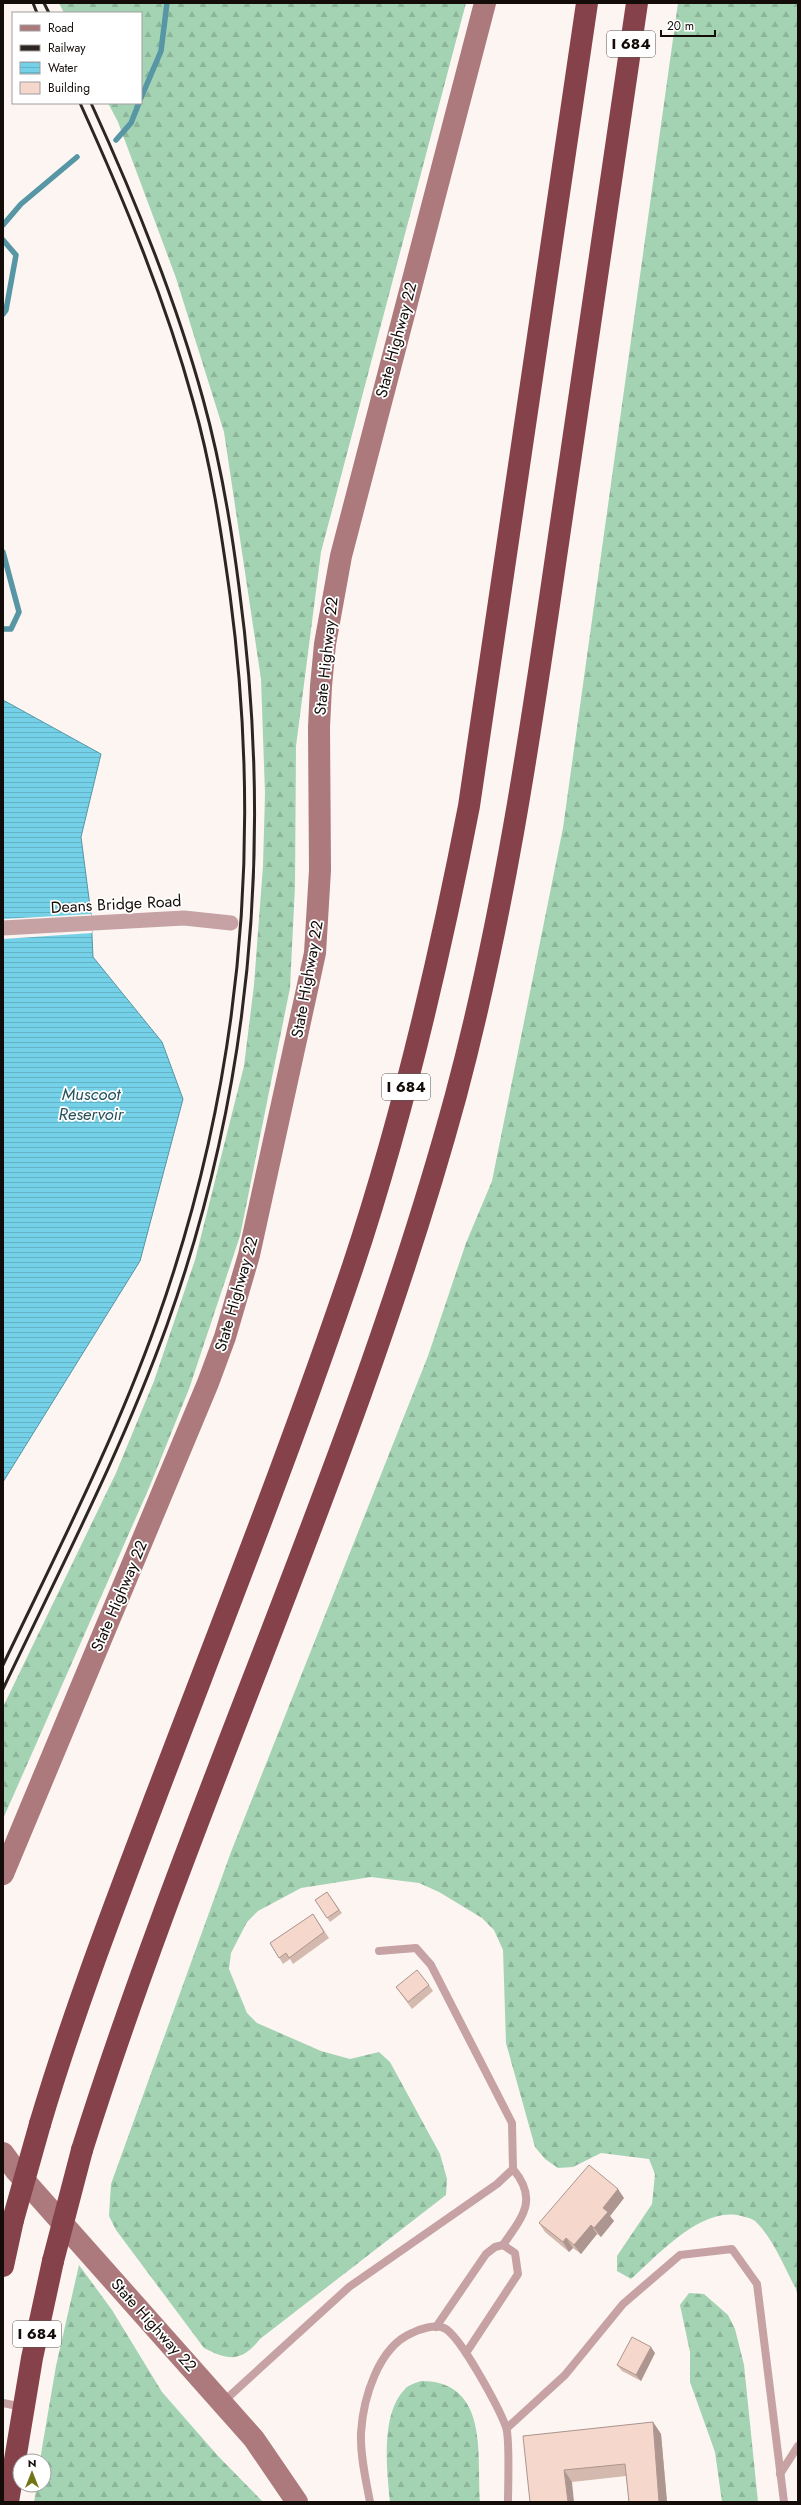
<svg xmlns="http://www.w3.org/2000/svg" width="801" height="2505" viewBox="0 0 801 2505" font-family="Jost,sans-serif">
<defs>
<pattern id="forest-firs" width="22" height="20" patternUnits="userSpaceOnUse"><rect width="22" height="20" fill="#a3d3b3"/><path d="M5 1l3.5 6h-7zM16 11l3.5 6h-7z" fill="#8bb499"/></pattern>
<pattern id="water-rules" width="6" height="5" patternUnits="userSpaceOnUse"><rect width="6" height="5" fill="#74d1e7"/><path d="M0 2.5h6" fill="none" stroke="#64b2c5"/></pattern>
</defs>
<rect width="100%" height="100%" fill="#fdf5f1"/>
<!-- forest -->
<g fill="url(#forest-firs)">
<path d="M59 3H466L321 552 296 746 295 886 290 988 240 1236 189 1389 149 1488 3 1819V1707L116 1473 154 1381 195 1260 244 1066 254 985 263 866 265 794 261 679 224 432 176 278 118 122 108 103H141V13H64Z"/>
<path d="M678 3H798V2299L796 2289C784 2267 773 2238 755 2221 751 2218 745 2217 741 2216 702 2205 657 2256 631 2279L617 2271V2256L652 2204 655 2174 649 2159 601 2153 573 2167 558 2168 545 2159 535 2147 506 2043 503 1950 494 1930 482 1918 439 1892 419 1883 371 1877 301 1888 258 1911 247 1922 231 1953 229 1969 247 2013 257 2023 321 2051 350 2059 379 2052 390 2062 440 2154 447 2179 446 2195 260 2339C242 2362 229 2361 204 2348L116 2230 109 2216 111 2184 231 1852 428 1356 466 1243 492 1181 563 828Z"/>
<path d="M79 2265 112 2310 162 2392 218 2456 263 2502H34L37 2485H44V2461H40L42 2448 56 2366Z"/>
<path d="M689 2293 704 2294 728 2315 735 2329 744 2365 758 2502H722L715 2452 690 2382V2352L680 2305Z"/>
<path d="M421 2381C489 2381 477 2454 480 2502H390C387 2470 380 2414 405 2389 408 2385 416 2383 421 2381Z"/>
</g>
<!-- water -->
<path fill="url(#water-rules)" stroke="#5796a4" d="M3 700 101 754 81 837 91 914 93 957 162 1042 183 1099 140 1261 3 1482Z"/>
<!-- pier -->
<path fill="#fdf5f1" d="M91 914 92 933 3 939V919Z"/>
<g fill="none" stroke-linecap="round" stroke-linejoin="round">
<!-- stream -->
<g stroke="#5796a4" stroke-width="5.5">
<path d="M141 98 161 51 167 3"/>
<path d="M116 140 131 123 139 103"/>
<path d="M3 225 21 204 77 157"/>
<path d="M3 240 16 255 6 310 3 314"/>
<path d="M3 552 19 612 11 629H3"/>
</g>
<!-- service -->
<g stroke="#c6a2a4" stroke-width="8">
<path d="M379 1951 416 1948 431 1965 512 2123 513 2169"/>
<path d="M436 2327 486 2254 495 2247 503 2245 515 2253 518 2274 466 2353"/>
<path d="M223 2402 349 2287 497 2184 513 2169C539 2200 522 2217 503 2245"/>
<path d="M3 2403 23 2407"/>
<path d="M507 2428 565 2375 623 2304 680 2255 732 2249 757 2284 784 2502"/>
<path d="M780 2474 798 2446"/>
<path d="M370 2502C366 2480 360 2456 361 2433 363 2399 378 2347 412 2333 420 2329 435 2324 444 2328 460 2335 499 2408 506 2427 510 2438 508 2487 508 2502"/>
</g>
<!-- minor -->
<path stroke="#c6a2a4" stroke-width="15" d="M3 928 184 918 231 923"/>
<!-- secondary -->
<g stroke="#ac797d" stroke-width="22">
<path d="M3 1874 208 1383 225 1337 249 1255 315 953 320 870 319 727 321 686 325 644 341 556 485 3"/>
<path d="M3 2153 16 2171 254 2439 297 2502"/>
</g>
<!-- motorway -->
<g stroke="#86424a" stroke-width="22">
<path d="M40 2124C73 2013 115 1904 156 1796 223 1620 293 1444 353 1266 403 1116 439 961 469 806L587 3"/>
<path d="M82 2150C194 1794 358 1456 456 1095 503 919 530 737 556 557 583 372 609 187 637 3"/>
<path d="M3 2266 13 2220"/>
<path d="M8 2502 32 2358 53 2261"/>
</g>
<!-- rail -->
<g stroke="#2c2522" stroke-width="3">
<path d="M33 3 37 13"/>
<path d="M44 3 49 13"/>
<path d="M3 1665C57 1552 115 1439 157 1321 241 1085 263 842 230 595 221 530 211 464 193 401 165 299 124 200 80 103"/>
<path d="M3 1689C60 1569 122 1450 167 1325 253 1084 273 839 239 587 231 524 220 460 203 399 175 297 135 199 91 103"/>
</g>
<!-- motorway-bridge -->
<g stroke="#86424a" stroke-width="22">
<path d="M13 2220 40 2124"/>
<path d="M53 2261 82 2150"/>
</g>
</g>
<!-- wall -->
<g fill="#d4b9af">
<path d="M327 1892 342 1913 330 1922 315 1900Z"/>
<path d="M313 1914 329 1938 293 1964 290 1959 283 1964 270 1943Z"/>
<path d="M429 1985 433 1991 412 2009 396 1987Z"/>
<path d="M624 2198 610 2216 614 2221 601 2237 597 2234 581 2254 573 2248 569 2252 545 2232 539 2223Z"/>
<path d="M655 2353 641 2381 622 2371 617 2365Z"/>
<path d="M653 2422 661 2434 667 2502H629L626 2476 572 2482 523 2436Z"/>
</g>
<!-- shaded-wall -->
<g fill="#ac968f">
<path d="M618 2189 624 2198 610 2216 614 2221 601 2237 594 2228 603 2208Z"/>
<path d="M591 2225 597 2234 581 2254 574 2245Z"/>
<path d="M566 2238 573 2248 569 2252 563 2242Z"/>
<path d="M651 2347 655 2353 641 2381 636 2375Z"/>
<path d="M653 2422 661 2434 667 2502H659Z"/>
<path d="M564 2470 572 2482 574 2502H568Z"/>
</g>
<!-- building -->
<g fill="#f6d7cc" stroke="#ac968f">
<path d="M327 1892 339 1910 327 1918 315 1900Z"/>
<path d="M313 1914 324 1932 289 1958 286 1953 279 1958 270 1943Z"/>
<path d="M417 1970 429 1985 408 2002 396 1987Z"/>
<path d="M589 2165 618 2189 603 2208 608 2212 594 2228 591 2225 574 2245 566 2238 563 2242 539 2223Z"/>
<path d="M632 2337 651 2347 636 2375 617 2365Z"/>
<path d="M653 2422 659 2502H629L625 2464 564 2470 568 2502H530L523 2436Z"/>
</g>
<g text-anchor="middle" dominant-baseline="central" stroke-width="3.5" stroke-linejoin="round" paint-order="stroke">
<!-- shield labels -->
<g fill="#fff" stroke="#5a5553" stroke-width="1">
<rect x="607" y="31" width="48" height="26" rx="3"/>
<rect x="382" y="1074" width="48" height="26" rx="3"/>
<rect x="13" y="2321" width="48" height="26" rx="3"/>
</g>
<g font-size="15" font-weight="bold" fill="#130c09">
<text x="631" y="44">I 684</text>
<text x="406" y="1087">I 684</text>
<text x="37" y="2334">I 684</text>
</g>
<!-- street labels -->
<g font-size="16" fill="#130c09" stroke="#fff">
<text transform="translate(396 340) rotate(-75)">State Highway 22</text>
<text transform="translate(326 656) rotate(-84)">State Highway 22</text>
<text transform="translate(116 904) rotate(-3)">Deans Bridge Road</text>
<text transform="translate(307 979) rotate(-80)">State Highway 22</text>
<text transform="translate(236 1294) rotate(-74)">State Highway 22</text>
<text transform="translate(119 1596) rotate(-67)">State Highway 22</text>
<text transform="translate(154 2325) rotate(48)">State Highway 22</text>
</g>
<!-- water labels -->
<g font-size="17" font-style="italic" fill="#28525c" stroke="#fff">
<text x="91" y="1094">Muscoot<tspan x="91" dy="20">Reservoir</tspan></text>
</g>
</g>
<!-- border -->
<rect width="801" height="2505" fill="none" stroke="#130c09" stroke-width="8"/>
<!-- legend -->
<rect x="12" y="12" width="130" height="92" fill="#ffffff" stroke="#a19e9d"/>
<rect x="20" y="25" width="20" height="6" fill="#ac797d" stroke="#a19e9d"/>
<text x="48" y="32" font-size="12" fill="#130c09">Road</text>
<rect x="20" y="45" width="20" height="6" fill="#2c2522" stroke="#a19e9d"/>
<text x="48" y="52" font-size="12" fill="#130c09">Railway</text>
<rect x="20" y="62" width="20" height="12" fill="url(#water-rules)" stroke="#a19e9d"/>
<text x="48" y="72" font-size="12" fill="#130c09">Water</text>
<rect x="20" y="82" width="20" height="12" fill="#f6d7cc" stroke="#a19e9d"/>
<text x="48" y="92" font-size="12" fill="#130c09">Building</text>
<!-- north arrow -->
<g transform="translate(32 2473)"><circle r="19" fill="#ffffff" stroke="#a19e9d"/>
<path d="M0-3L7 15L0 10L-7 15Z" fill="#737318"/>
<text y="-6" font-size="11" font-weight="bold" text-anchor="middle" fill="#130c09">N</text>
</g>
<!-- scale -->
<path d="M661 30v6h54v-6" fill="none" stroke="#130c09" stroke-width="2"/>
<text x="667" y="30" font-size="12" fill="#130c09" stroke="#ffffff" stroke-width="3" paint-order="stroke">20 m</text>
</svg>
